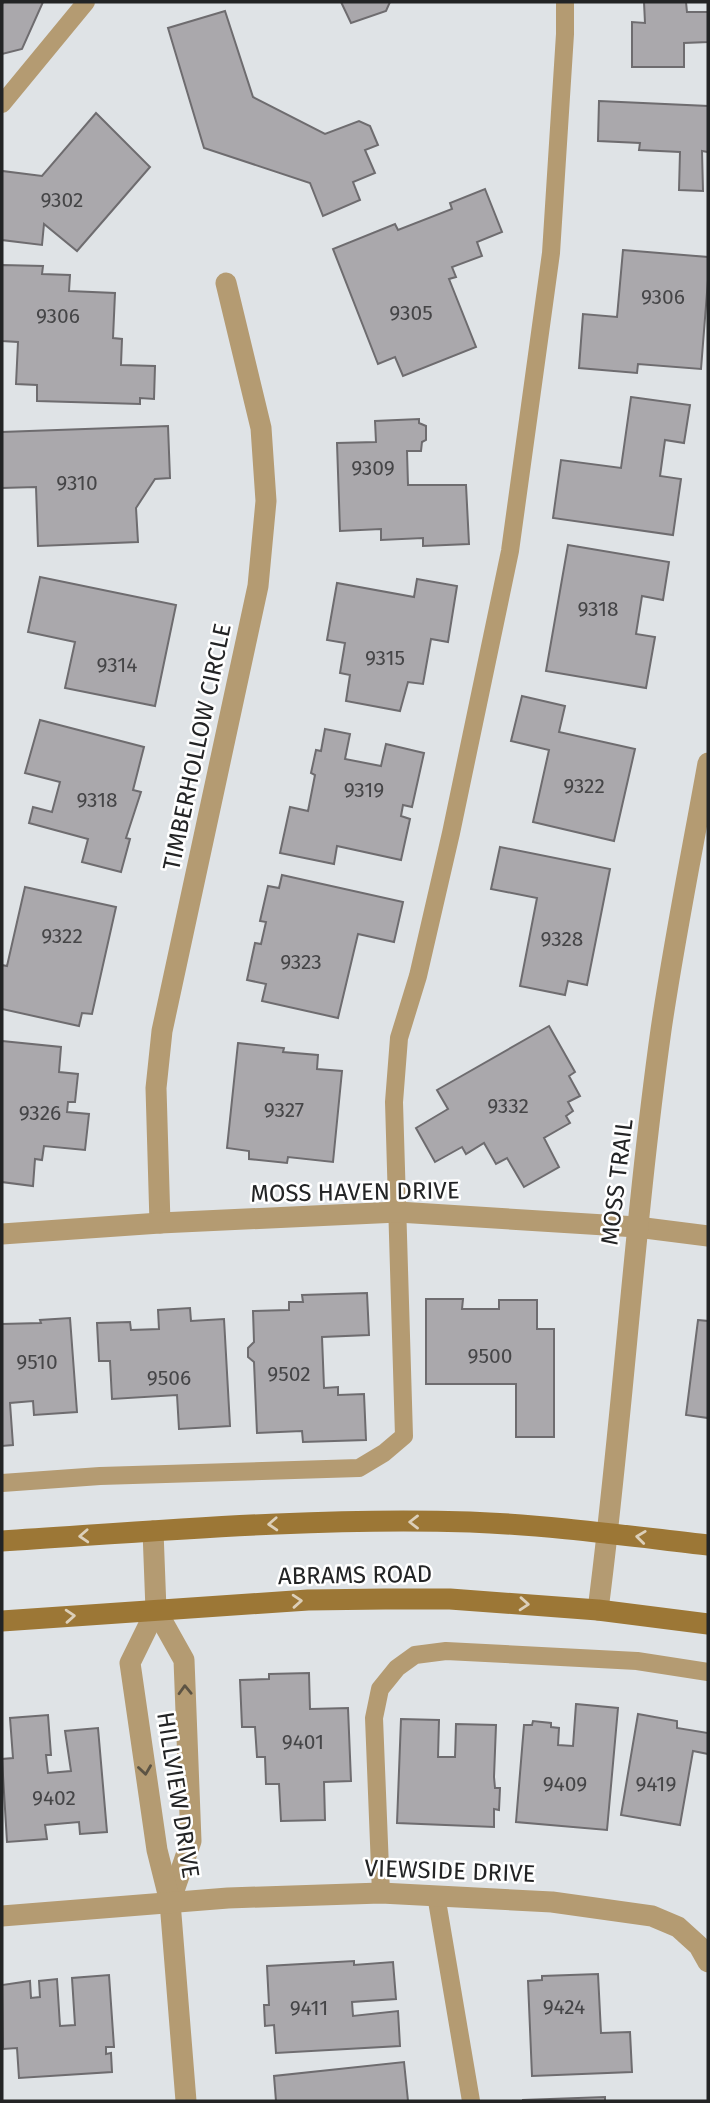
<svg xmlns="http://www.w3.org/2000/svg" width="710" height="2103" viewBox="0 0 710 2103" font-family="'Fira Sans',sans-serif">
<rect width="100%" height="100%" fill="#dfe3e6"/>
<!-- building -->
<g fill="#aaa8ac" stroke="#6e6c6f" stroke-width="2">
<path d="M4 2H43L22 49 2 54V4Z"/>
<path d="M341 2H390L386 11 351 23Z"/>
<path d="M644 2H686L687 12H708V42L684 43V67H632V22L645 23Z"/>
<path d="M225 11 253 97 325 134 359 121 370 126 378 145 365 150 375 173 353 182 360 200 323 216 310 183 204 148 168 28Z"/>
<path d="M599 101 708 106V152L702 151 703 191 679 190 680 152 639 150 640 143 598 141Z"/>
<path d="M96 113 150 167 77 251 44 224 42 245 2 240V171L42 176Z"/>
<path d="M485 189 502 232 477 242 482 256 452 267 456 277 449 279 476 347 403 376 395 357 378 364 333 249 395 224 398 230 452 209 450 203Z"/>
<path d="M623 250 708 257V280L701 369 638 364 637 373 579 368 583 314 617 317Z"/>
<path d="M2 265 43 266 42 274 70 275 69 291 115 293 113 338 122 339 121 365 155 366 154 399 140 398V404L37 401V385L16 384 18 342 2 341Z"/>
<path d="M631 397 690 405 684 443 665 440 660 476 681 479 673 535 553 518 561 460 621 468Z"/>
<path d="M419 419V423L426 426V440L422 442 421 451H407L408 485H466L469 544 423 546V538L381 540V529L340 531 337 443 376 442 375 421Z"/>
<path d="M168 426 170 478 155 479 136 508 138 542 38 546 36 487 2 488V432Z"/>
<path d="M568 545 669 562 663 600 642 596 636 634 655 637 646 688 546 671Z"/>
<path d="M40 577 176 605 155 706 65 688 75 642 28 632Z"/>
<path d="M417 579 457 586 448 642 431 639 423 684 408 682 400 711 346 701 350 675 340 673 345 643 327 640 337 583 414 597Z"/>
<path d="M522 696 565 706 559 732 635 749 614 841 533 822 549 750 511 741Z"/>
<path d="M40 720 144 747 133 790 141 792 126 838 130 839 121 872 82 862 88 839 29 823 33 807 52 812 60 782 25 773Z"/>
<path d="M325 729 350 734 345 759 381 766 386 744 424 753 412 807 403 805 401 816 410 819 401 860 337 846 334 864 280 853 290 807 308 811 315 775 311 773 316 750 321 751Z"/>
<path d="M500 847 610 869 587 985 568 981 565 995 520 986 537 898 491 889Z"/>
<path d="M282 875 403 902 394 942 358 934 338 1018 262 1001 266 984 247 980 255 943 261 944 266 922 260 921 268 886 279 888Z"/>
<path d="M25 887 116 907 92 1014 82 1013 79 1026 2 1009V965L7 966Z"/>
<path d="M549 1026 575 1072 569 1076 580 1096 568 1102 573 1111 566 1116 570 1123 544 1138 559 1167 524 1187 507 1158 496 1164 484 1143 466 1154 462 1147 435 1162 416 1128 448 1109 437 1090Z"/>
<path d="M2 1041 61 1047 59 1072 78 1074 75 1102H68L67 1112 89 1114 85 1150 44 1146 42 1160 35 1159 33 1186 2 1182Z"/>
<path d="M238 1043 284 1048 283 1052 318 1055 317 1069 342 1071 333 1162 288 1157 287 1163 249 1159V1151L227 1148Z"/>
<path d="M367 1293 369 1335 322 1337 324 1388 338 1387V1395L364 1394 366 1440 303 1442 302 1431 257 1433 254 1362 248 1357V1348L254 1342 253 1311 289 1310V1302H303L302 1295Z"/>
<path d="M426 1299H463L462 1309H499V1300H537V1329H554V1437H516V1384H426Z"/>
<path d="M190 1308 191 1321 224 1319 230 1426 179 1429 177 1395 112 1399 110 1361H99L97 1323 130 1322 131 1330 159 1329 158 1310Z"/>
<path d="M70 1318 77 1412 34 1415 33 1401 10 1403 13 1445 2 1446V1324L41 1323 40 1320Z"/>
<path d="M698 1320 708 1321V1418L686 1415Z"/>
<path d="M309 1673 310 1709 348 1708 351 1781 324 1782 325 1820 281 1821 279 1784H266L265 1757H257L255 1727H242L240 1680 269 1679V1674Z"/>
<path d="M576 1704 618 1708 607 1830 516 1822 524 1725H532L533 1721 551 1723V1727L559 1728 558 1745 573 1746Z"/>
<path d="M638 1714 677 1721V1728L708 1733V1754L693 1751 680 1825 621 1815Z"/>
<path d="M48 1715 51 1755H46L48 1773 71 1771 65 1731 98 1728 107 1832 80 1834 79 1822 45 1825 47 1839 7 1842 2 1759 13 1758 10 1718Z"/>
<path d="M401 1719 439 1720 438 1757H455L456 1724 496 1725 494 1777 495 1788H500L499 1810 494 1809V1827L397 1823Z"/>
<path d="M354 1961V1965L393 1962 396 1999 352 2002 353 2016 398 2011 400 2046 276 2053 274 2025 265 2026 264 2005H269L267 1966Z"/>
<path d="M598 1974 601 2033 630 2032 632 2072 532 2076 528 1981 542 1980V1976Z"/>
<path d="M109 1975 114 2047H106V2054L111 2053 112 2072 19 2078 17 2048 3 2049 2 1985 30 1981 31 1998 40 1997 39 1981 57 1979 60 2026 75 2025 72 1978Z"/>
<path d="M404 2062 408 2101H276L274 2076Z"/>
<path d="M605 2097V2101H523V2100Z"/>
</g>
<g fill="none" stroke-linecap="round" stroke-linejoin="round">
<!-- lane -->
<g stroke="#b49b72" stroke-width="18">
<path d="M2 104 86 2"/>
<path d="M2 1483 100 1476 359 1468 384 1453 404 1436 394 1102 399 1038 418 976 451 833 510 551 551 253 565 34V2"/>
<path d="M381 1893 374 1718 380 1689 397 1668 415 1655 446 1651 637 1661 708 1672"/>
<path d="M436 1895 471 2101"/>
</g>
<!-- street -->
<g stroke="#b49b72" stroke-width="21">
<path d="M160 1223 156 1088 162 1031 258 586 266 501 261 428 226 283"/>
<path d="M2 1234 160 1223 398 1212 637 1227 708 1236"/>
<path d="M153 1531 156 1610 184 1660 191 1841 170 1902"/>
<path d="M156 1610 130 1663 157 1850 170 1902 186 2101"/>
<path d="M598 1610C623 1417 634 1223 661 1030 674 941 692 852 708 763"/>
<path d="M2 1916 228 1898 381 1893 552 1902 652 1916 678 1927 699 1946 708 1962"/>
</g>
<!-- secondary -->
<g stroke="#9c7736" stroke-width="21">
<path d="M2 1541C158 1531 314 1517 470 1522 550 1525 629 1536 708 1545"/>
<path d="M2 1621 308 1600 385 1599H450L598 1610 708 1624"/>
</g>
</g>
<!-- one-way arrows -->
<defs><path id="oneway-chevron" d="M-2-3.5L2.5 0L-2 3.5" fill="none" stroke-width="1.6" stroke-linecap="round" stroke-linejoin="round" transform="scale(1.75)"/></defs>
<g stroke="#dccfb9">
<use href="#oneway-chevron" transform="translate(414 1522) rotate(-180)"/>
<use href="#oneway-chevron" transform="translate(273 1524) rotate(177)"/>
<use href="#oneway-chevron" transform="translate(84 1536) rotate(177)"/>
<use href="#oneway-chevron" transform="translate(641 1537) rotate(-173)"/>
<use href="#oneway-chevron" transform="translate(297 1601) rotate(-4)"/>
<use href="#oneway-chevron" transform="translate(524 1604) rotate(4)"/>
<use href="#oneway-chevron" transform="translate(70 1616) rotate(-4)"/>
</g>
<g stroke="#5d5444">
<use href="#oneway-chevron" transform="translate(185 1690) rotate(-92)"/>
<use href="#oneway-chevron" transform="translate(145 1770) rotate(82)"/>
</g>
<g text-anchor="middle" dominant-baseline="central" stroke-width="5" stroke-linejoin="round" paint-order="stroke">
<!-- number labels -->
<g font-size="21" fill="#454547">
<text x="62" y="200">9302</text>
<text x="663" y="297">9306</text>
<text x="411" y="313">9305</text>
<text x="58" y="316">9306</text>
<text x="373" y="468">9309</text>
<text x="77" y="483">9310</text>
<text x="598" y="609">9318</text>
<text x="385" y="658">9315</text>
<text x="117" y="665">9314</text>
<text x="584" y="786">9322</text>
<text x="364" y="790">9319</text>
<text x="97" y="800">9318</text>
<text x="62" y="936">9322</text>
<text x="562" y="939">9328</text>
<text x="301" y="962">9323</text>
<text x="508" y="1106">9332</text>
<text x="284" y="1110">9327</text>
<text x="40" y="1113">9326</text>
<text x="490" y="1356">9500</text>
<text x="37" y="1362">9510</text>
<text x="289" y="1374">9502</text>
<text x="169" y="1378">9506</text>
<text x="303" y="1742">9401</text>
<text x="565" y="1784">9409</text>
<text x="656" y="1784">9419</text>
<text x="54" y="1798">9402</text>
<text x="564" y="2007">9424</text>
<text x="309" y="2008">9411</text>
</g>
<!-- street labels -->
<g font-size="24" fill="#232425" stroke="#fff">
<text transform="translate(197 747) rotate(-78)">TIMBERHOLLOW CIRCLE</text>
<text transform="translate(617 1182) rotate(-83)">MOSS TRAIL</text>
<text transform="translate(355 1192) rotate(-1)">MOSS HAVEN DRIVE</text>
<text transform="translate(355 1575) rotate(-1)">ABRAMS ROAD</text>
<text transform="translate(178 1795) rotate(81)">HILLVIEW DRIVE</text>
<text transform="translate(450 1871) rotate(2)">VIEWSIDE DRIVE</text>
</g>
</g>
<!-- border -->
<rect width="710" height="2103" fill="none" stroke="#232425" stroke-width="7"/>
</svg>
